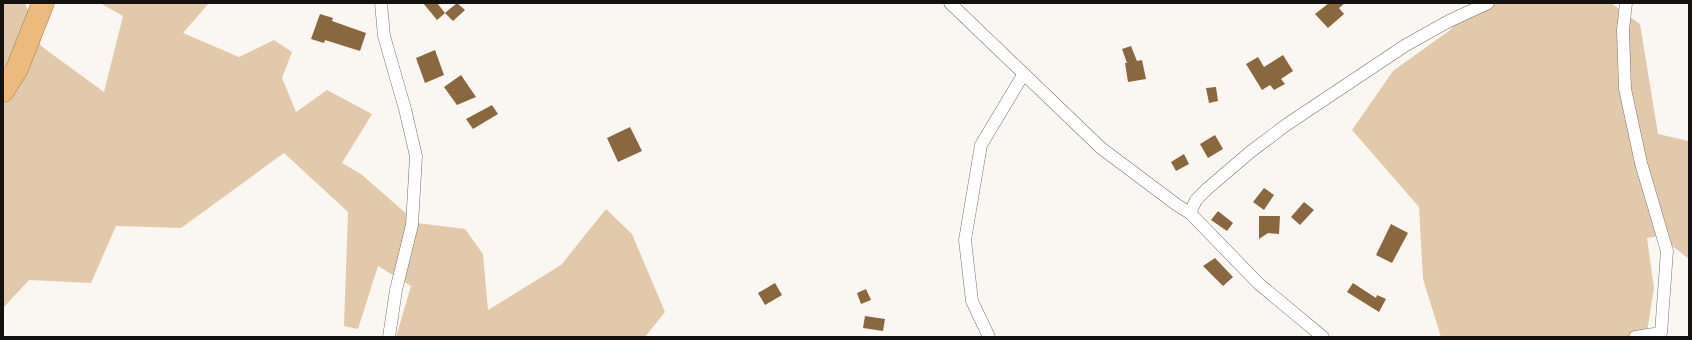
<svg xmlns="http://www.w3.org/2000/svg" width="1692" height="340" viewBox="0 0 1692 340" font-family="Helvetica,sans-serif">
<rect width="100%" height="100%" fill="#faf7f3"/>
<!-- green -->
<g fill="#e3c9ab">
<path d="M3 3H25L41 46 104 92 123 16 100 3H209L183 33 239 57 274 40 292 52 282 78 296 112 327 90 372 114 342 163 361 174 417 223 465 229 483 254 488 310 561 265 606 209 632 234 665 312 645 337H396L411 286 378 266 358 329 344 326 348 212 284 153 181 228 116 226 91 283 29 280 3 308V104L22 69 3 66Z"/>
<path d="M1473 3H1611L1640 24 1658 134 1689 141V259L1660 236 1647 238 1654 288 1647 332 1641 337H1441L1423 279 1419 207 1352 130 1393 71 1450 30Z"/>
</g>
<!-- building -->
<g fill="#896840">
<path d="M423 3H437L445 13 437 20Z"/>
<path d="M457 3 465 10 453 21 445 13Z"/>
<path d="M1329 3H1345L1339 8 1344 14 1328 28 1315 14Z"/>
<path d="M320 14 333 18 332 21 366 33 360 51 325 40 324 43 311 39Z"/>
<path d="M1131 46 1137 61 1142 60 1146 79 1128 82 1125 63H1127L1122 49Z"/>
<path d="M435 50 444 75 425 83 416 58Z"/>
<path d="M1283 55 1293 71 1281 79 1285 84 1274 90 1270 85 1262 90 1246 64 1258 57 1264 67Z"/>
<path d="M461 75 476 97 457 105 444 87Z"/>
<path d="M1216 87 1218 101 1209 103 1206 88Z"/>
<path d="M492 105 498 114 473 129 466 119Z"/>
<path d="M630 127 642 151 618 162 607 138Z"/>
<path d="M1215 135 1223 149 1208 158 1200 144Z"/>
<path d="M1184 154 1189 164 1176 171 1171 162Z"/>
<path d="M1264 188 1274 195 1264 210 1253 202Z"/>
<path d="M1304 202 1314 210 1300 225 1291 217Z"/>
<path d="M1218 211 1233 223 1227 231 1211 220Z"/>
<path d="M1259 216H1280L1279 234 1268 233 1259 239Z"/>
<path d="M1391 224 1408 233 1392 263 1376 255Z"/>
<path d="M1215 258 1233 277 1223 286 1203 266Z"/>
<path d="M775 283 782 295 765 305 758 293Z"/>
<path d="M1353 283 1376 298 1377 295 1386 299 1379 312 1347 292Z"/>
<path d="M866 289 871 300 861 304 857 293Z"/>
<path d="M865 316 885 319 883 331 863 328Z"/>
</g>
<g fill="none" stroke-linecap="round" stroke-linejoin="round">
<!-- street casing -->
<g stroke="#74726f" stroke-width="13">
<g id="street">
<path d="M381 3 384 36 405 109 416 156 412 225 396 290 389 337"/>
<path d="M950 3 1101 148 1177 205 1190 213 1259 284 1323 337"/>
<path d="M1626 3 1623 30 1625 89 1641 163 1667 251 1661 333 1635 337"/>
<path d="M1190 213 1196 200 1207 189 1249 153 1286 125 1406 45 1449 21 1488 3"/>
<path d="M989 337 972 301 965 240 981 145 1023 75"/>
</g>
</g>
<!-- highway casing -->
<g stroke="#a07f57" stroke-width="23">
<path id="highway" d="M3 91 17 69 43 3"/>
</g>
<!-- street -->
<use href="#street" stroke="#fff" stroke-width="12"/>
<!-- highway -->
<use href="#highway" stroke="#ecba7d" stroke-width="22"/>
</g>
<!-- border -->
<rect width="1692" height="340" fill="none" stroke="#131211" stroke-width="8"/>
</svg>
